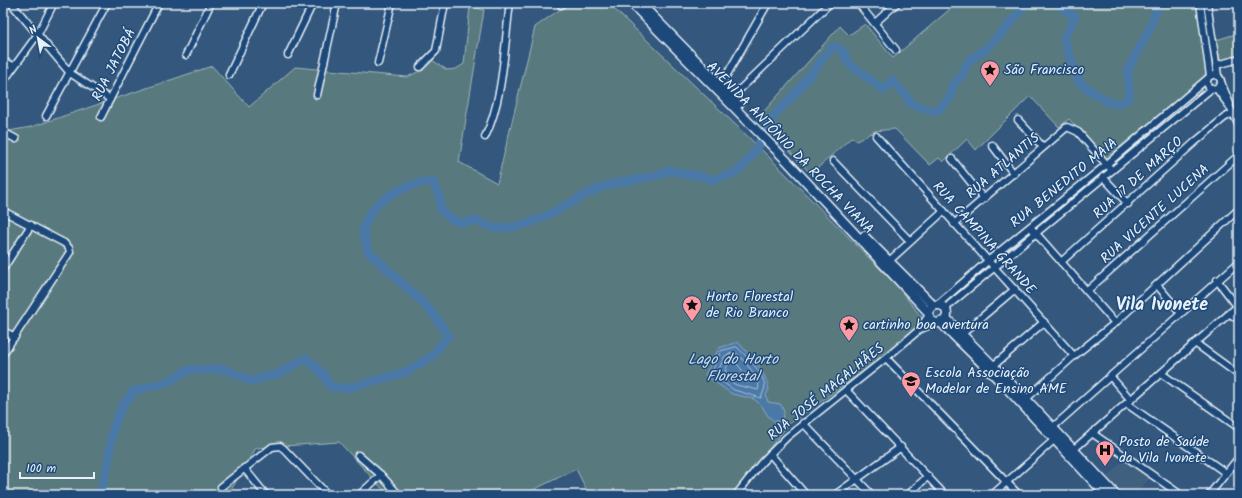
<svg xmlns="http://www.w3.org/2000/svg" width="1242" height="498" viewBox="0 0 1242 498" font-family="Kalam,sans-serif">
<rect width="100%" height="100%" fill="#33577d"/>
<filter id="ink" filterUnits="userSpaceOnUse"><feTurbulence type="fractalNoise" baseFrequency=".025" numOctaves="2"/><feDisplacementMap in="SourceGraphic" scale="8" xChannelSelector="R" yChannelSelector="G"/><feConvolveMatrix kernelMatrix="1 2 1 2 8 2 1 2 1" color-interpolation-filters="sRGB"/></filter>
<g filter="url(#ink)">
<!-- built -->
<path fill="#41607f" d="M1123 460 1150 478 1133 495H1123L1106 478Z"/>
<!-- green -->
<g fill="#597a7e" stroke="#a0b6bb">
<path d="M569 3H608L762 150 897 286 923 319V323L875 363 789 424 732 495H589L576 469 523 495H388L339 442 256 448 228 495H3V132L31 127 212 66 249 107 295 67 407 77 422 70 432 60 447 70 456 69 464 64 470 6 484 10 459 162 497 183 535 27Z"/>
<path d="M957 3H1197L1207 64 1205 77 1104 160 1069 119 1059 127 1030 96 976 150 967 139 943 162 939 158 930 165 895 129 874 131 857 141 852 137 811 174 758 118 840 26 849 35 865 24 893 58Z"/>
<path d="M1239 33V55L1220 60 1216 40Z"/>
</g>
<!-- water -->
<path fill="#4c79a7" stroke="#8aa9c7" d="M738 342C750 356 765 370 769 389L766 395 768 402 780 404C785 411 785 414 781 421H774L768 416 761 405 754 399 732 394 705 375 719 348Z"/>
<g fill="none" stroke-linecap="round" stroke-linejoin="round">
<!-- shore -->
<g stroke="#aac1d8" stroke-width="1">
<path d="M737 347C746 356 763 372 765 386 765 390 762 394 761 398L734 390 711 374 721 351Z"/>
<path d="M735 352C742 358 763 381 758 390L736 385 717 373 725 356Z"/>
<path d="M734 360 749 379V382L738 380 725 371 729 361Z"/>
</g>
<!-- river -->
<g stroke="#4c79a7" stroke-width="9">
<path d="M1060 3 1061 7 1075 17 1064 39 1079 82 1107 102 1119 104 1129 98 1128 70 1151 26 1158 3"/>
<path d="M100 495 108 463 113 429 121 408 134 391 167 382 188 370 225 369 251 381 278 374 306 358 322 373 331 387 348 388 406 372 432 356 448 336 435 316 421 301 368 251 363 229C366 222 370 212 375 207 391 192 411 183 432 181L439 195 441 211C454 221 459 226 475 220 481 222 488 227 495 228 538 230 570 198 608 185 624 180 660 178 670 170L687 175 693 174 713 180 734 173 745 164 758 147 765 129 773 117 799 89 832 47 839 48 844 53 848 63 884 90 892 80C898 88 907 94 910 103L928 110H938L951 97 952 86 962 75 969 60C990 50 1012 21 1027 3"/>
</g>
<!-- minor casing -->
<g stroke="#e8f1f8" stroke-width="9">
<g id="minor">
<path d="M11 3 70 73 110 99"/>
<path d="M858 3 896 50"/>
<path d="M1200 3 1210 76"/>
<path d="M1207 3 1218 76"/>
<path d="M561 5V3"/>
<path d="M875 23 897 3"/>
<path d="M186 55 211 3"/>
<path d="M288 55 313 3"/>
<path d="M3 61 13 66"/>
<path d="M378 63 392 3"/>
<path d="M1217 65 1239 59"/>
<path d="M420 67 436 51 445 3"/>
<path d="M229 75 263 3"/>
<circle cx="1214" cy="82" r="7"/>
<path d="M3 82 38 34 54 3"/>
<path d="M1221 82 1230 104"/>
<path d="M721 85 768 3"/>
<path d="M1216 88 1230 107 1239 126"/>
<path d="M317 95 337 3"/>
<path d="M732 97 830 3"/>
<path d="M46 116 107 3"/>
<path d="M101 117 159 3"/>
<path d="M1018 120 1043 147"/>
<path d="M3 132 16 139"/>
<path d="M876 136 1074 356"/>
<path d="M485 137C504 98 504 46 510 3"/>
<path d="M992 145 1014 174"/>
<path d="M952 159 984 199"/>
<path d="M833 161 910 241"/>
<path d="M1103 177 1128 204"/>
<path d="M3 211 64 243 69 248 70 252 3 354"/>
<path d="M954 224 1067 127 1078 132 1109 167"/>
<path d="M1033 230 1115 323"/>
<path d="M888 262 944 211"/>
<path d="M1061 262 1195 142 1224 118 1233 113"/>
<path d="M3 269 31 225"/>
<path d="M1217 280 1237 306"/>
<path d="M1157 285 1181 313"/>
<path d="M1087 291 1239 155"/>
<path d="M937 305 989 260 1107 164 1207 79"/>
<path d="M945 310 950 304 1212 88"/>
<path d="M1229 313 1239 320"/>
<path d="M920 328 929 315"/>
<path d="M3 331 15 337"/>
<path d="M962 334 1015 289"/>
<path d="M1195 343 1239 375"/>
<path d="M886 358 1019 495"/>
<path d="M993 366 1044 322"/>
<path d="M1162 374 1239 428"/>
<path d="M1110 376 1131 400"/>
<path d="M846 390 945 495"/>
<path d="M1026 399 1074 356 1115 323 1239 209"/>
<path d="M1127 404 1226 473"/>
<path d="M803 423 872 495"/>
<path d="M1052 428 1239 262"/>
<path d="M1092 433 1181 495"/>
<path d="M1073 450 1239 305"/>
<path d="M770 454 806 495"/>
<path d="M358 455 381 475 399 495"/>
<path d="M244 468 266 495"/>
<path d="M221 487 272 447 280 446 284 449 328 495"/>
<path d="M359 495 381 475"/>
<path d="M736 495 762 462 787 437 886 358 919 330 935 323"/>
<path d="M835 495 901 447"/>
<path d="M908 495 928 476"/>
<path d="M992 495 1054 440"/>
<path d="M1209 495 1239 457"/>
</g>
</g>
<!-- major casing -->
<g stroke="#e8f1f8" stroke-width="11">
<g id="major">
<path d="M631 3 786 160 929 313"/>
<path d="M640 3 739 104"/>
<path d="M864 236 934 306"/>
<circle cx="938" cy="314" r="9"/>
<path d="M946 318 1026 399 1116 495"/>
<path d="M940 322 1003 384 1106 495"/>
</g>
</g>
<!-- minor -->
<use href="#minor" stroke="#1f4a7a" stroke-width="6"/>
<!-- major -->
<use href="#major" stroke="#1f4a7a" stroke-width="8"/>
</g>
</g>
<!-- icons -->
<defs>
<g id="sight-pin" transform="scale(1)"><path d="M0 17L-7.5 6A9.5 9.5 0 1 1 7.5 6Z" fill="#ff9aa2" stroke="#1f4a7a"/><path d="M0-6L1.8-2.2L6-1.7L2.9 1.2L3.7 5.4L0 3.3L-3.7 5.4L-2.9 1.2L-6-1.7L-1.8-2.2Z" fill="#111"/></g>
<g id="school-pin" transform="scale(1)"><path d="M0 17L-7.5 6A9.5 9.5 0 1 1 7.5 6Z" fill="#ff9aa2" stroke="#1f4a7a"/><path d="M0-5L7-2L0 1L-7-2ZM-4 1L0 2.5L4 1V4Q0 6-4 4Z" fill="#111"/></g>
<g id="hospital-pin" transform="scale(1)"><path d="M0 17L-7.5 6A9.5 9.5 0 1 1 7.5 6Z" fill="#ff9aa2" stroke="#1f4a7a"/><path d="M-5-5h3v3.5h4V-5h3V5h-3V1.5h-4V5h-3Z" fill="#111"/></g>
</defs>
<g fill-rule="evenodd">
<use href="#sight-pin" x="990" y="70"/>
<use href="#sight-pin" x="692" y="305"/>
<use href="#sight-pin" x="849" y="325"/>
<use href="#school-pin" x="911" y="381"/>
<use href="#hospital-pin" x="1105" y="450"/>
</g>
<g text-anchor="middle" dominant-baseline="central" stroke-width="3" stroke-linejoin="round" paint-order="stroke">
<!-- street labels -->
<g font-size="14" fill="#e8f1f8" stroke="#1f4a7a">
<text transform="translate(114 65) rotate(-63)">RUA JATOBÁ</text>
<text transform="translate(790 148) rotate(46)">AVENIDA ANTÔNIO DA ROCHA VIANA</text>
<text transform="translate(1003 166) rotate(-41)">RUA ATLANTIS</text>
<text transform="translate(1138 178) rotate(-42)">RUA 17 DE MARÇO</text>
<text transform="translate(1064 183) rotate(-39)">RUA BENEDITO MAIA</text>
<text transform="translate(1155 214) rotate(-42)">RUA VICENTE LUCENA</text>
<text transform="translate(984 238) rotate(48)">RUA CAMPINA GRANDE</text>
<text transform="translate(826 392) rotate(-39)">RUA JOSÉ MAGALHÃES</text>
</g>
<!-- poi labels -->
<g font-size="14" fill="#e8f1f8" stroke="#1f4a7a" text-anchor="start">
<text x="1004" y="70">São Francisco</text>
<text x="706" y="297">Horto Florestal<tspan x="706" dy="16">de Rio Branco</tspan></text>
<text x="863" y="325">cartinho boa avertura</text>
<text x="925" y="373">Escola Associação<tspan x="925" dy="16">Modelar de Ensino AME</tspan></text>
<text x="1119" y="442">Posto de Saúde<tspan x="1119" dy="16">da Vila Ivonete</tspan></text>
</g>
<!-- water labels -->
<g font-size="15" font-style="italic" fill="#d1dfec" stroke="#1f4a7a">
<text x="733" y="360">Lago do Horto<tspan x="733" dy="17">Florestal</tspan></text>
</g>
<!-- district labels -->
<g font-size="18" font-weight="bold" fill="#e8f1f8" stroke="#1f4a7a">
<text x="1162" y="305">Vila Ivonete</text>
</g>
</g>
<!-- margin -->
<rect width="1242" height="498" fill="none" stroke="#1f4a7a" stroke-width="16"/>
<rect x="8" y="8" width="1226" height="482" fill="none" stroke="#e8f1f8" stroke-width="1.5" filter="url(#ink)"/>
<!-- north arrow -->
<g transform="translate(38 38) rotate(328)" stroke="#1f4a7a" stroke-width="3" paint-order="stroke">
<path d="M0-3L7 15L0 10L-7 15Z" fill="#e8f1f8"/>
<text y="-6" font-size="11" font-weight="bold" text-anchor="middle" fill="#e8f1f8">N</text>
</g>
<!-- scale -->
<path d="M20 472v6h74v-6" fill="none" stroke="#e8f1f8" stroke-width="2"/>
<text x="26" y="472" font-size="12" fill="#e8f1f8" stroke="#1f4a7a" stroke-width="3" paint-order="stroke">100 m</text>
</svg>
